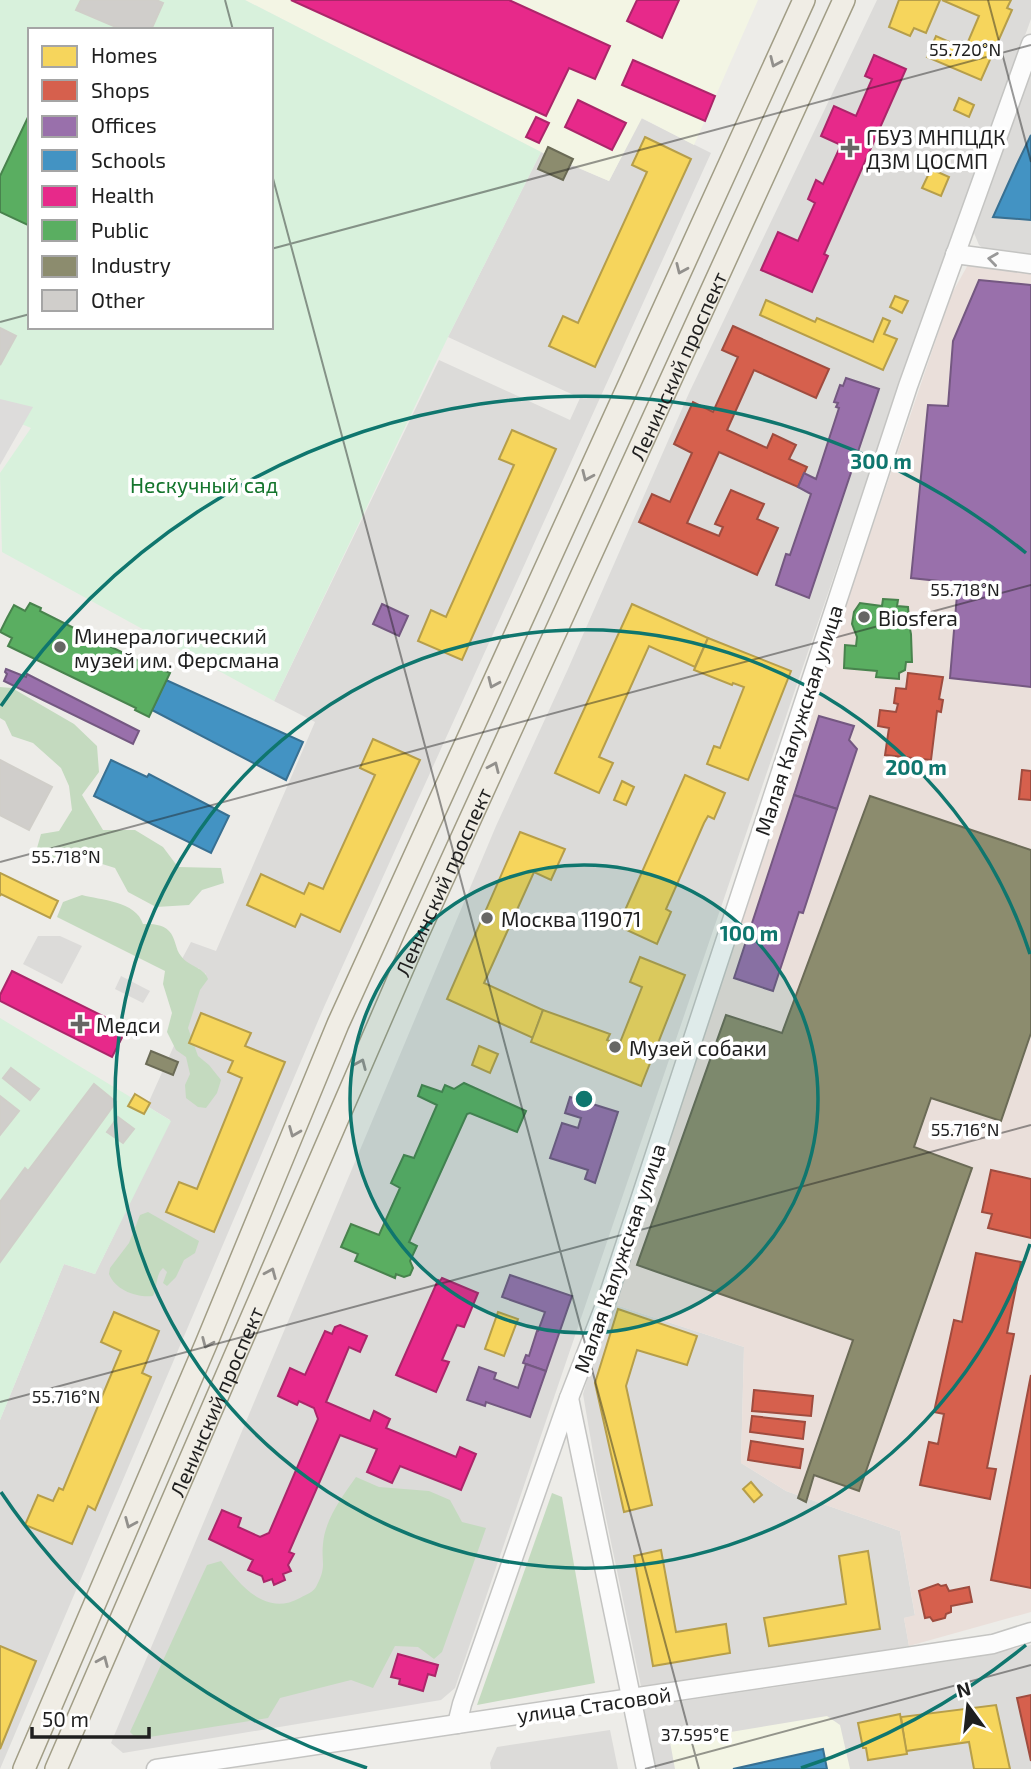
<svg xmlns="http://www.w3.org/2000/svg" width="1031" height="1769" viewBox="0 0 1031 1769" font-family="'Exo 2',sans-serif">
<rect width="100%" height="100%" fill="#edece8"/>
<!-- residential -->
<g fill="#dcdbd9">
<path d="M877 0H1031V19L903 373 455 1688 441 1700 123 1753 111 1743 496 826 568 669 689 393Z"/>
<path d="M1031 71V255L983 248 979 245 974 233Z"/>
<path d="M641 118 711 153 324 1007 0 1769V1420L64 1264 95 1274 170 1120 147 1106 206 974 198 968 193 969 182 959 191 942 216 951 315 722 274 701 439 360 570 420 580 398 448 337 541 152 609 181Z"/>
<path d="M38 936H60L82 946 62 984 23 964Z"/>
<path d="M121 976 150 991 143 1003 115 989Z"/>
<path d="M610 1303 744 1347 741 1463 786 1491 900 1531 915 1616 904 1618 909 1646 642 1691 596 1470 583 1394Z"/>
<path d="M1031 1645V1769H656L643 1707 963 1659Z"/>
<path d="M610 1730 618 1769H491L490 1763 497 1747Z"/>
</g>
<!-- commercial -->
<path fill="#eadfda" d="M969 263 1031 273V1612L909 1646 904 1618 915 1615 900 1531 786 1491 741 1463 744 1347 610 1303 951 295Z"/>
<!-- education -->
<g fill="#f3f5e4">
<path d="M245 0H758L694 145 642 118 609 181 541 152Z"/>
<path d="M827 1716 840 1725 850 1769H675L670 1742Z"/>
</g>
<!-- forest -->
<g fill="#c4dabf">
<path d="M0 687 12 688 74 724 97 746 99 772 82 795 103 830H135L163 847 178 867 221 868 224 883 202 890 189 905 156 907 128 892 115 868 83 858 57 861 37 848 41 834 59 831 72 810 69 786 61 768 33 743 12 736 5 721 0 718Z"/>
<path d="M82 895C100 900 136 901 143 924 152 924 163 924 169 931 176 938 175 949 181 956 189 967 204 967 208 979L200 990 188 1028 198 1056 209 1065 221 1080 217 1093 206 1108 198 1107 186 1098 185 1085 190 1074 186 1057 176 1050 167 1032 172 1013 163 984 165 971 57 917 63 902Z"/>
<path d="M148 1212 199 1241 195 1253 184 1260 176 1277 167 1286 163 1283 167 1272 163 1268C155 1275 158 1287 153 1296 137 1298 115 1290 109 1274L110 1268 129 1243 140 1215Z"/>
<path d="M356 1477 379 1487 429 1491 450 1500 462 1522 486 1528 442 1652 434 1659 418 1647 395 1646 373 1688 351 1680 280 1698 268 1718 137 1739 130 1732 207 1565 221 1561C241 1585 265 1617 300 1598 307 1594 314 1592 317 1585 327 1565 321 1563 323 1544 325 1519 342 1497 356 1477Z"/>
<path d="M552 1493 562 1497 595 1683 477 1705Z"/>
</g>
<!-- park -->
<g fill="#d8f1dc" fill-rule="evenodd">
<path d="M0 0H245L541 152 448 337 274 701 2 552 0 473 31 428 0 415ZM30 30H271V327H30Z"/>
<path d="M0 1018 132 1098 129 1106 143 1114 147 1106 171 1121 95 1274 64 1264 0 1420Z"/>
</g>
<!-- pier -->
<path fill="#dddcdb" d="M0 399 33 407 0 465Z"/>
<!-- homes -->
<g fill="#f6d55c" stroke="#b69e4a" stroke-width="2">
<path d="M899 0H940L926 33 914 28 910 36 889 27Z"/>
<path d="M942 0H1011L1007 8 1012 10 981 80 927 57 936 36 965 49 979 16Z"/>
<path d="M959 98 974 105 969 117 954 110Z"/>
<path d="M645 137 691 159 595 367 549 346 563 316 578 323 647 172 632 165Z"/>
<path d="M931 169 949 177 941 196 922 188Z"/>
<path d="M895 296 908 301 902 313 890 307Z"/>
<path d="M766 300 815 322 817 318 873 342 883 318 890 321 884 334 897 339 883 370 760 315Z"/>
<path d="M512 430 556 449 462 660 418 641 431 610 446 617 514 465 499 459Z"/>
<path d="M632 604 708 638 695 667 649 646 599 757 613 763 599 793 555 773Z"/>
<path d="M708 638 791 671 748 780 707 764 714 746 720 748 744 687 733 683 732 685 694 670Z"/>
<path d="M373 739 420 760 340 932 301 914 295 927 247 905 261 874 304 894 309 883 323 889 375 775 360 768Z"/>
<path d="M685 775 725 793 714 819 708 816 704 823 666 909 671 912 657 944 618 926Z"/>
<path d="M622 781 634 787 626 805 614 800Z"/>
<path d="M520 832 565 849 551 880 534 872 484 983 543 1010 533 1038 447 999Z"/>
<path d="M0 873 58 901 50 918 1 894 0 896Z"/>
<path d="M640 957 685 975 641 1086 531 1042 543 1010 610 1034 607 1040 619 1045 642 987 630 982Z"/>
<path d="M201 1013 251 1033 245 1046 285 1062 214 1232 166 1212 179 1182 197 1189 242 1078 228 1072 233 1061 189 1043Z"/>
<path d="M479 1046 498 1054 490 1073 472 1065Z"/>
<path d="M135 1094 150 1103 144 1114 128 1106Z"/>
<path d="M618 1309 697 1336 687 1365 637 1350 626 1386 652 1505 624 1512 595 1383Z"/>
<path d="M114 1312 159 1331 142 1373 151 1377 95 1510 88 1506 72 1544 25 1525 38 1495 53 1501 59 1488 63 1490 121 1351 101 1342Z"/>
<path d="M498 1312 518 1319 504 1356 485 1349Z"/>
<path d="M751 1482 762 1495 754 1502 743 1489Z"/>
<path d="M661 1550 676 1632 726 1624 730 1653 653 1666 634 1556Z"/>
<path d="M868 1551 880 1629 769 1646 764 1618 846 1604 839 1556Z"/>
<path d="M0 1646 36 1661 0 1749Z"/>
<path d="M996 1705 1010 1769H974L969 1742 906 1751 901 1717Z"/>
<path d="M900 1714 907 1754 868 1760 866 1748H863L858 1723Z"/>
</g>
<!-- shops -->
<g fill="#d6604d" stroke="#9f4c3f" stroke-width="2">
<path d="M733 326 829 369 816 398 754 370 727 430 767 448 773 434 796 445 789 459 807 467 798 487 719 452 687 523 719 536 723 527 715 524 731 490 764 504 757 519 778 528 757 575 639 522 652 494 670 502 692 453 674 444 693 402 713 412 738 357 722 350Z"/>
<path d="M908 673 943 677 939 699 943 700 941 712 937 711 931 760 885 755 889 728 878 726 880 710 896 712 898 704 894 703 896 688 906 689Z"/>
<path d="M1022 770 1031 771V800L1019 799Z"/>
<path d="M991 1170 1031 1179V1238L988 1228 992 1214 982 1212Z"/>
<path d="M976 1253 1021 1262 1007 1333 1014 1334 987 1468 996 1469 990 1499 920 1485 929 1442 938 1444 944 1414 934 1412 954 1320 962 1322Z"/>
<path d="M1031 1375V1588L991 1580Z"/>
<path d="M754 1390 813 1396 811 1416 752 1411Z"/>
<path d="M752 1416 805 1422 803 1439 750 1432Z"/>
<path d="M751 1441 803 1449 800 1468 748 1460Z"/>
<path d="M938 1584 941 1586 946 1585 949 1591 969 1587 972 1602 951 1606V1612L946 1614 945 1618 933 1621 930 1617 925 1618 919 1591Z"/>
<path d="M1031 1695V1761L1017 1698Z"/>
</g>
<!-- offices -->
<g fill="#9970ab" stroke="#745881" stroke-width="2">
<path d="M979 280 1031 285V687L950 678 958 583 911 578 928 405 948 406 953 341Z"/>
<path d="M846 378 879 389 809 598 776 585 786 554 790 555 811 494 798 487 804 473 816 479 839 408 836 407 838 403 834 402 840 385 843 386Z"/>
<path d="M382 604 408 616 399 636 373 624Z"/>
<path d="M6 669 26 677 27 674 139 731 133 744 4 681 7 674 5 672Z"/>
<path d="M819 716 854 726 849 740 857 749 837 809 794 795Z"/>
<path d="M794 795 837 809 803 913 799 912 773 991 734 978Z"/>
<path d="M570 1097 618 1112 595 1183 585 1179 588 1170 550 1158 562 1123 578 1128 581 1118 565 1113Z"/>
<path d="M510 1275 572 1296 546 1371 523 1363 526 1355 529 1356 537 1331H538L545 1312 502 1297Z"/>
<path d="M526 1364 546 1371 530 1417 486 1402 485 1406 467 1400 479 1367 496 1373 494 1379 518 1388Z"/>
</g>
<!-- schools -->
<g fill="#4393c3" stroke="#387092" stroke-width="2">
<path d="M1031 135V220L993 217 1017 164Z"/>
<path d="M166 680 303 742 286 780 152 710Z"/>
<path d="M111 760 147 777 149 774 229 816 211 853 94 796Z"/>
<path d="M823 1749 827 1769H733Z"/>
</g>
<!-- health -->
<g fill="#e7298a" stroke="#ab266a" stroke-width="2">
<path d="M291 0H509L610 46 595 79 569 68 546 116Z"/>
<path d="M637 0H679L662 38 627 21Z"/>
<path d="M874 55 906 69 824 254 828 256 812 292 761 270 778 232 798 241 815 203 808 199 816 180 823 184 841 145 821 136 834 106 856 116 872 79 865 76Z"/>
<path d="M633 60 715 96 705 121 622 85Z"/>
<path d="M578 100 626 123 612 150 565 127Z"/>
<path d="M536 117 549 123 539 143 526 137Z"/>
<path d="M12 971 127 1028 112 1057 0 1001V995Z"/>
<path d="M442 1278 478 1293 464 1327 457 1325 442 1360 449 1362 436 1392 396 1375 438 1280 440 1281Z"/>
<path d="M340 1325 367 1336 360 1352 349 1347 326 1402 370 1421 374 1411 390 1419 386 1428 456 1457 460 1447 476 1454 461 1490 400 1466 392 1483 367 1472 377 1449 340 1435 289 1552 294 1554 288 1565 291 1571 283 1574 285 1580 274 1585 272 1579 264 1582 262 1576 248 1570 253 1560 209 1539 222 1510 241 1518 238 1527 260 1537 269 1533 318 1419 314 1408 299 1401 297 1405 278 1396 290 1368 305 1375 325 1331 332 1334 335 1327Z"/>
<path d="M398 1654 438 1665 435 1676 428 1674 423 1691 399 1684 400 1679 391 1677Z"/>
</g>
<!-- public -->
<g fill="#5aae61" stroke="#48834d" stroke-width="2">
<path d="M30 113V226L0 212V176Z"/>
<path d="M883 599 898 600 897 606 908 607 909 620H905V624H909L911 634 912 662H906L905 670 899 673V679L876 677 877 671 844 668 845 645 856 646 857 637 852 624 854 612 860 603 882 606Z"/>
<path d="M30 603 41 608 40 611 157 670 159 668 170 673 149 717 135 710 136 708 8 646 12 638 0 632 7 618 14 605 25 611Z"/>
<path d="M464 1083 526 1111 517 1132 470 1113 467 1114 409 1242 417 1246 410 1261 413 1268 410 1275 404 1277 396 1274 395 1278 355 1261 358 1254 341 1247 351 1224 379 1235 400 1188 391 1183 404 1155 414 1158 437 1105 418 1096 422 1085 442 1092 445 1085 454 1089Z"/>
</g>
<!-- industry -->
<g fill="#8c8c6e" stroke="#6b6b56" stroke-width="2">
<path d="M548 147 573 159 563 180 538 169Z"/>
<path d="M870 796 1031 850V1033L1001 1121 931 1098 914 1147 972 1168 859 1491 814 1475 806 1502 798 1498 853 1340 637 1265 726 1015 782 1033Z"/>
<path d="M151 1051 178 1062 173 1075 146 1064Z"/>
</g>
<!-- building -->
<g fill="#d0cecb" stroke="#d0cec9" stroke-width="2">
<path d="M81 0H156L163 3 151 30H123L76 10Z"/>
<path d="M0 328 16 336 0 365Z"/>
<path d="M0 760 52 787 29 830 0 815Z"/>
<path d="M11 1068 39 1089 30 1100 3 1078Z"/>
<path d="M94 1084 116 1102 0 1262V1202L25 1168 28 1171Z"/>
<path d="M0 1096 19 1111 0 1135Z"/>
<path d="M118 1117 134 1129 123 1143 107 1132Z"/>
</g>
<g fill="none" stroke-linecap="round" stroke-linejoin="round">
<!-- minor casing -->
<g stroke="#c4c4c2" stroke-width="21">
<g id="minor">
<path d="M955 254 1031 264"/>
<path d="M569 1398 646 1769"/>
<path d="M457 1724 462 1704 569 1398 607 1300 908 386 1031 44"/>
<path d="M156 1769 993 1644 1031 1632"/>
</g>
</g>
<!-- major casing -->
<g stroke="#a19d86" stroke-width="24">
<g id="major">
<path d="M24 1769 206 1344 338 1024 804 0"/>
<path id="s1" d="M56 1769 416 938 844 0"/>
</g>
</g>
<!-- minor -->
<use href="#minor" stroke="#fcfcfc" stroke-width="18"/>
<!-- major -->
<use href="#major" stroke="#f0ede5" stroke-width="21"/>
</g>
<!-- one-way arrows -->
<defs><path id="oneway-chevron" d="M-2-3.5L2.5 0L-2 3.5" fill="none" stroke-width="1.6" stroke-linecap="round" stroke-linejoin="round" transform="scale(1.75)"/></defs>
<g stroke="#92908c">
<use href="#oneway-chevron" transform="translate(775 62) rotate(114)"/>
<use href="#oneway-chevron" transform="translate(681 269) rotate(114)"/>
<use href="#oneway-chevron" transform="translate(587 476) rotate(114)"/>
<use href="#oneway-chevron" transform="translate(493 683) rotate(114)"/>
<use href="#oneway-chevron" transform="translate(494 767) rotate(-66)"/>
<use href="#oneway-chevron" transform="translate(361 1064) rotate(-67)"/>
<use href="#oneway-chevron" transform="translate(294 1132) rotate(112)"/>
<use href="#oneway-chevron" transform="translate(271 1273) rotate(-67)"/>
<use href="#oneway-chevron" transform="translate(207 1343) rotate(113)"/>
<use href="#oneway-chevron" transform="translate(130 1523) rotate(113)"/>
<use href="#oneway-chevron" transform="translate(103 1661) rotate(-67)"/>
</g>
<use stroke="#999" href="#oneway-chevron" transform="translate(993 259) rotate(-172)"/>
<!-- ticks -->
<path fill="none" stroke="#1f1f1f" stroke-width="2" stroke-opacity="0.45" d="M225 0 233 30M988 0 1031 162M271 171 699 1769M271 249 1031 45M0 322 30 314M0 862 1031 585M0 1402 1031 1125M645 1769 1031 1665"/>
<!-- distance rings -->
<circle cx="584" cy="1099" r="234" fill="#0f766e" fill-opacity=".12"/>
<g fill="none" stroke="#0f766e" stroke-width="3.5">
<circle cx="584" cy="1099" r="234"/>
<path d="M1030 1244A469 469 0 1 1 1030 954"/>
<path d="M1026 1645A703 703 0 0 1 801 1768M367 1768A703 703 0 0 1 1 1492M1 706A703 703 0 0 1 1026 553"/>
</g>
<!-- markers -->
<g fill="#676765" stroke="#fff" stroke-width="2.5">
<path d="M846.5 137.5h7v7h7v7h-7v7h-7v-7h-7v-7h7z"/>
<circle cx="864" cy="617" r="7"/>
<circle cx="60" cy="647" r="7"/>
<circle cx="487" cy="918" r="7"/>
<path d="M76.5 1013.5h7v7h7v7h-7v7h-7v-7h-7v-7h7z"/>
<circle cx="615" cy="1047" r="7"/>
</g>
<g text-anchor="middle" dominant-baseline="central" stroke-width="7" stroke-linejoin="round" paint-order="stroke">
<!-- poi labels -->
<g font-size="21" fill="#1f1f1f" stroke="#fff" text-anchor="start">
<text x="866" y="136">ГБУЗ МНПЦДК<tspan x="866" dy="24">ДЗМ ЦОСМП</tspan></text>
<text x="878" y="617">Biosfera</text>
<text x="74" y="635">Минералогический<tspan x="74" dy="24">музей им. Ферсмана</tspan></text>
<text x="501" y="918">Москва 119071</text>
<text x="96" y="1024">Медси</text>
<text x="629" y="1047">Музей собаки</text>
</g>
<!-- street labels -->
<g font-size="21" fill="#1f1f1f" stroke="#fff">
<text stroke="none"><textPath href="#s1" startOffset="1535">Ленинский проспект</textPath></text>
<text transform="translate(798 720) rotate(-72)">Малая Калужская улица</text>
<text stroke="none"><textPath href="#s1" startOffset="968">Ленинский проспект</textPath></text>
<text transform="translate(619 1258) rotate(-71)">Малая Калужская улица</text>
<text stroke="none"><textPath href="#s1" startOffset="401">Ленинский проспект</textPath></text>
<text transform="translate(594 1704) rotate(-8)">улица Стасовой</text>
</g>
<!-- park labels -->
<g font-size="21" fill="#15752d" stroke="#fff">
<text x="204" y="484">Нескучный сад</text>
</g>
</g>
<g font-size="18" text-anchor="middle" fill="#1f1f1f" stroke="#fff" stroke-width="7" stroke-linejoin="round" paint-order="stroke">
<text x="965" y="56">55.720°N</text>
<text x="965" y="596">55.718°N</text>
<text x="66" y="863">55.718°N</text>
<text x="965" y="1136">55.716°N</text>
<text x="66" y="1403">55.716°N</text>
<text x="695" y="1741">37.595°E</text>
</g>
<circle cx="584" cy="1099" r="10" fill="#0f766e" stroke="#fff" stroke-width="3.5"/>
<g font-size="21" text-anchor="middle" font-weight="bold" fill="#0f766e" stroke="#fff" stroke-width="7" stroke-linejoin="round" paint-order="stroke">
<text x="881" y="469">300 m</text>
<text x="916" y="775">200 m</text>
<text x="749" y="941">100 m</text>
</g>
<!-- legend -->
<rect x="28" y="28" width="245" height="301" fill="#ffffff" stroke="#a5a5a5" stroke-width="2"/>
<rect x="42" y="46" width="35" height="21" fill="#f6d55c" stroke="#a5a5a5" stroke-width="2"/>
<text x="91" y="63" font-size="21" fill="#1f1f1f">Homes</text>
<rect x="42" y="80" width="35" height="21" fill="#d6604d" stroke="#a5a5a5" stroke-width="2"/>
<text x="91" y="98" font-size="21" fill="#1f1f1f">Shops</text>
<rect x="42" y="116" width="35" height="21" fill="#9970ab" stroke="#a5a5a5" stroke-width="2"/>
<text x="91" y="133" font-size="21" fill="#1f1f1f">Offices</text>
<rect x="42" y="150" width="35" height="21" fill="#4393c3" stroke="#a5a5a5" stroke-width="2"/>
<text x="91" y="168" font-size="21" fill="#1f1f1f">Schools</text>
<rect x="42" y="186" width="35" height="21" fill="#e7298a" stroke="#a5a5a5" stroke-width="2"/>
<text x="91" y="203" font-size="21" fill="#1f1f1f">Health</text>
<rect x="42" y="220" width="35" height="21" fill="#5aae61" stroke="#a5a5a5" stroke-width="2"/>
<text x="91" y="238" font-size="21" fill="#1f1f1f">Public</text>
<rect x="42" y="256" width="35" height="21" fill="#8c8c6e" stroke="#a5a5a5" stroke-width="2"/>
<text x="91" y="273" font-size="21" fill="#1f1f1f">Industry</text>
<rect x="42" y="290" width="35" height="21" fill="#d0cecb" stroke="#a5a5a5" stroke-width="2"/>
<text x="91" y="308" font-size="21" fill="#1f1f1f">Other</text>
<!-- north arrow -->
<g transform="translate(968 1706) rotate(345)" stroke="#ffffff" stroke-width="5" paint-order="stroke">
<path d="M0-5L12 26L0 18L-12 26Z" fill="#1f1f1f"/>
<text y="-10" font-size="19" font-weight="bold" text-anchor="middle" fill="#1f1f1f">N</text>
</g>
<!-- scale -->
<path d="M32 1727v10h117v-10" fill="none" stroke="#1f1f1f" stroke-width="3.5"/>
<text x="42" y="1727" font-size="21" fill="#1f1f1f" stroke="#ffffff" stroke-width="5" paint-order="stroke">50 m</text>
</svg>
